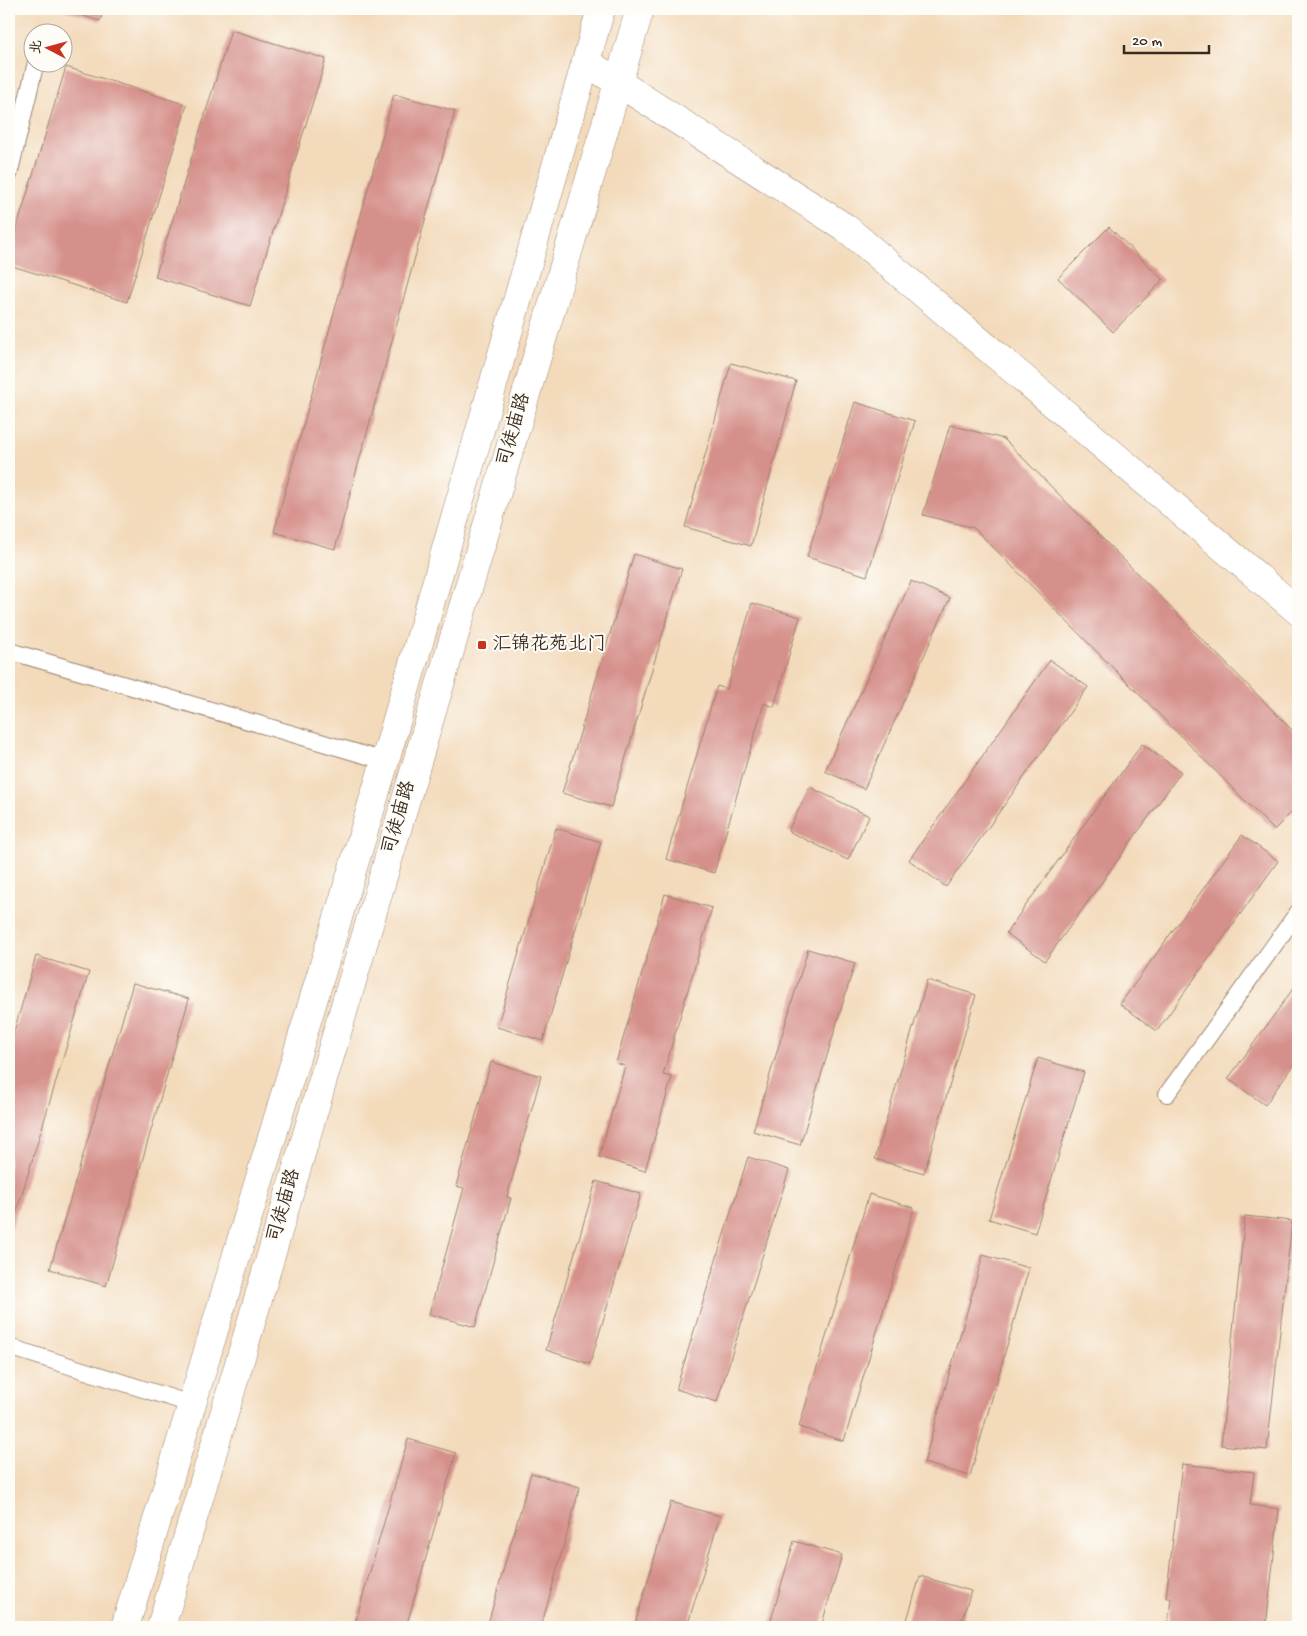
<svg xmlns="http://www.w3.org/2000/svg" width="1307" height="1636" viewBox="0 0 1307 1636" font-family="'Gochi Hand','LXGW WenKai TC',sans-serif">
<rect width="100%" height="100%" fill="#fdfcf7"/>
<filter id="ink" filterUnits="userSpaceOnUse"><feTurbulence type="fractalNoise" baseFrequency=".02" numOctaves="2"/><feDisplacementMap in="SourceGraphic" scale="10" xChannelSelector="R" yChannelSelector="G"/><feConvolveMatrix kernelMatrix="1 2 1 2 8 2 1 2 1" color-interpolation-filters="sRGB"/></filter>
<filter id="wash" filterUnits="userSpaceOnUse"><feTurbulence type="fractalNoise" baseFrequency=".0096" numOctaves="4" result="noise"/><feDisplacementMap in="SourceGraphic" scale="20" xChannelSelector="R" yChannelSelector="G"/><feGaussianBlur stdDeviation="1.12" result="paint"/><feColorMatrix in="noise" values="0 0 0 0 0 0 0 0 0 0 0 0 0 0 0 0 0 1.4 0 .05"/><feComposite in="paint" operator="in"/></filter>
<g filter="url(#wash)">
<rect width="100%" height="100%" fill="#f3dabb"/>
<g id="blocks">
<!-- building -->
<g fill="#d6908b">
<path d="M61 9H104L100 21Z"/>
<path d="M231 30 326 59 250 306 155 277Z"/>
<path d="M66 67 187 105 127 302 9 265V253Z"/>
<path d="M394 94 455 111 335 549 274 532Z"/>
<path d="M1109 227 1163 280 1113 332 1058 278Z"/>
<path d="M731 363 796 381 751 546 685 527Z"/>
<path d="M855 402 915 421 867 576 807 557Z"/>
<path d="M950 425 1004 439 1298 736V806L1274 830 974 528 923 515Z"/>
<path d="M634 554 682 569 611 807 562 793Z"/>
<path d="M911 581 950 598 864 789 825 771Z"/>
<path d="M752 603 800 617 774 707 764 703 714 873 666 859 717 686 727 689Z"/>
<path d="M1050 660 1088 687 946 887 909 860Z"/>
<path d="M1142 744 1181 772 1045 961 1006 933Z"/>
<path d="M810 787 869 816 848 860 788 831Z"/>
<path d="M556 828 601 842 543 1041 497 1027Z"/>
<path d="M1242 835 1278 861 1157 1031 1120 1004Z"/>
<path d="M665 894 712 908 663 1075 672 1077 645 1171 599 1157 625 1066 616 1063Z"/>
<path d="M808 949 855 963 800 1145 753 1131Z"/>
<path d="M36 956 89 972 9 1237V1049Z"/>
<path d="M927 980 976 995 924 1173 875 1159Z"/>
<path d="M1298 982V1058L1265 1105 1228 1079Z"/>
<path d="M133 983 189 999 106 1286 50 1269Z"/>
<path d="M1038 1058 1084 1072 1035 1233 989 1219Z"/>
<path d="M491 1062 541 1076 507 1197 511 1198 475 1327 429 1314 464 1188 456 1186Z"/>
<path d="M748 1157 789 1170 717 1402 676 1389Z"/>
<path d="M596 1181 641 1194 590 1364 546 1350Z"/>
<path d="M869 1194 914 1208 844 1441 799 1427Z"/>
<path d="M1245 1216 1292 1221 1267 1450 1221 1445Z"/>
<path d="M983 1255 1029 1268 970 1476 924 1463Z"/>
<path d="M408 1439 456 1453 406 1627H354Z"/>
<path d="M1182 1464 1254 1472 1250 1505 1279 1509 1266 1627H1166L1168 1626 1171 1598H1166Z"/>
<path d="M531 1473 580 1487 541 1627H487Z"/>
<path d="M671 1502 720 1516 687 1627H634Z"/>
<path d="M794 1541 842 1555 821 1627H769Z"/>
<path d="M920 1576 971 1591 960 1627H905Z"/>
</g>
</g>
</g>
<g filter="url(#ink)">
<use href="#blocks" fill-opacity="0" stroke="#97826c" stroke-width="1"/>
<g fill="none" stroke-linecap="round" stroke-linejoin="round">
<!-- lane casing -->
<g stroke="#97826c" stroke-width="18">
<g id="lane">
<path d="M9 175 36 62"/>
<path d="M9 651 385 761"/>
<path d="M1167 1094 1298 912"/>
<path d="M9 1347 191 1404"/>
</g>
</g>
<!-- street casing -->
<g stroke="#97826c" stroke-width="29">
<path id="street" d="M586 62 846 228 1298 611"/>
</g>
<!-- secondary casing -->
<g stroke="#97826c" stroke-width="29">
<g id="secondary">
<path d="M125 1627 385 761 601 9"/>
<path d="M161 1627 640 9"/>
</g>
</g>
<!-- lane -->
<use href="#lane" stroke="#fff" stroke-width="16"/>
<!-- street -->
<use href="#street" stroke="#fff" stroke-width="28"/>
<!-- secondary -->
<use href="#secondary" stroke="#fff" stroke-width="28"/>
</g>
</g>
<!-- markers -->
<rect fill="#c8321e" stroke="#fdfcf7" stroke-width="2" x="477" y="640" width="10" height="10" rx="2.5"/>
<g text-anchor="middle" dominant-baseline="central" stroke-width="4" stroke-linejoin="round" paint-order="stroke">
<!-- street labels -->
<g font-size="19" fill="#3b2a1e" stroke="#fdfcf7">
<text transform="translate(515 430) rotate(-74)">司徒庙路</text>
<text transform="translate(400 818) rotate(-74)">司徒庙路</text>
<text transform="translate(285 1206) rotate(-74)">司徒庙路</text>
</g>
<!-- poi labels -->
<g font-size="19" fill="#3b2a1e" stroke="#fdfcf7" text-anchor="start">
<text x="492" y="645">汇锦花苑北门</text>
</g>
</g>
<!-- margin -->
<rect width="1307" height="1636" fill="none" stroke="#fdfcf7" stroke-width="30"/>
<!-- north arrow -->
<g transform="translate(48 48) rotate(276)"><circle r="24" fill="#fdfcf7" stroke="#afa8a0"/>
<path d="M0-4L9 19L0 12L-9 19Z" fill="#c8321e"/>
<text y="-8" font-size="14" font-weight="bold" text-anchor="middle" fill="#3b2a1e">北</text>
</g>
<!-- scale -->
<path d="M1124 45v8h85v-8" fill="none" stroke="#3b2a1e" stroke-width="2.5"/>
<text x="1132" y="45" font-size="15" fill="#3b2a1e" stroke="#fdfcf7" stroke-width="4" paint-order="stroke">20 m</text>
</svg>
